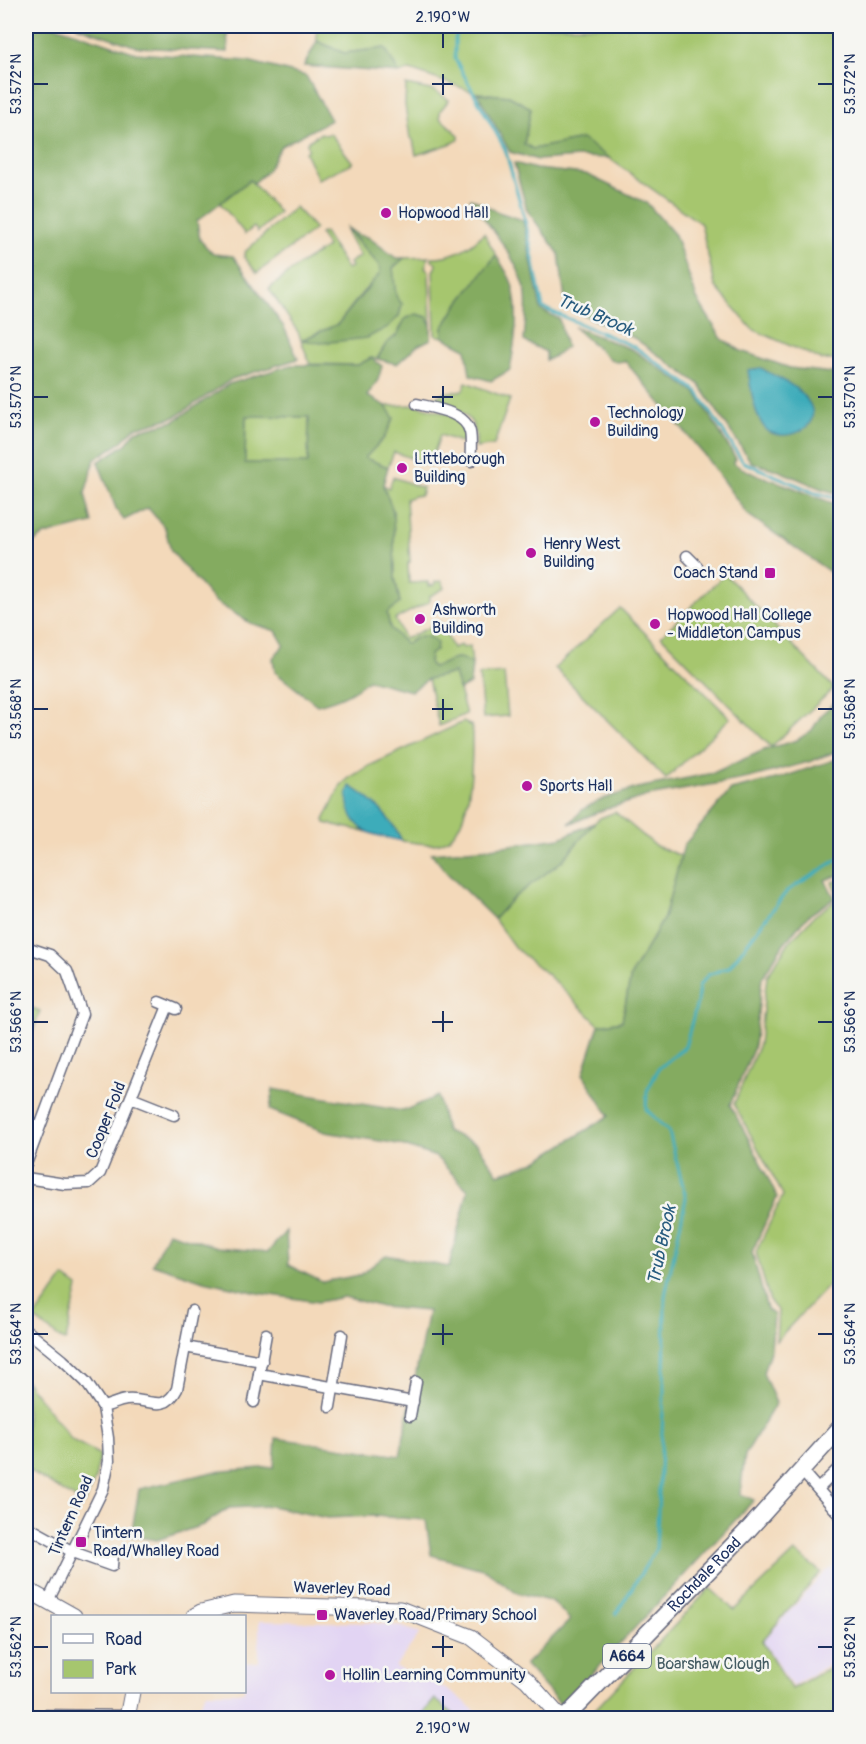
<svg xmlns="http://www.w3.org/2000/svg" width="866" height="1744" viewBox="0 0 866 1744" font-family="Pangolin,sans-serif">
<rect width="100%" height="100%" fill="#f6f6f2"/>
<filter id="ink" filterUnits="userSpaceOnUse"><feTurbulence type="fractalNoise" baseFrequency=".0167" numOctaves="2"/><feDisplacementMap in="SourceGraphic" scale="12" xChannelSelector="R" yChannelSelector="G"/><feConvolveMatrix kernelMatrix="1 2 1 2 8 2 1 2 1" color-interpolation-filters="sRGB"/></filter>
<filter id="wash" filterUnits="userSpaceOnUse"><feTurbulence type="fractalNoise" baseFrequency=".008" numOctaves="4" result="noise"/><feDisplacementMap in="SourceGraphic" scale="24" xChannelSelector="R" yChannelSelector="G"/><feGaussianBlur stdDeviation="1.35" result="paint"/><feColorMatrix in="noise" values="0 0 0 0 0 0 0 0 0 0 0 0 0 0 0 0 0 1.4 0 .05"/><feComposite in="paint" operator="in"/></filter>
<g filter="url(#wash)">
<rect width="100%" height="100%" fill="#f3d9ba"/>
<!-- built -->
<g fill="#e2d4f3">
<path d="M840 1563V1658L792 1686 763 1641 825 1572Z"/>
<path d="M259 1621 375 1623 399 1626 420 1633 395 1667 436 1683 464 1701 478 1714 474 1718H191L207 1692H244L245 1663 259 1662Z"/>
</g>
<!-- green -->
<g fill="#a6c66e" stroke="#607a66" stroke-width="1.5">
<path d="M316 26H840V360H822L752 329 715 286 701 224 582 139 533 149 524 144 531 109 509 96 477 93 410 70 399 73 385 48 344 53 317 41Z"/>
<path d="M406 85 435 91 449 100 440 111V118L459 135V139L453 143 416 155 413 140 410 138 405 105Z"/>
<path d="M321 133 326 135 330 133 353 163 318 179 305 152 308 150 307 142Z"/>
<path d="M250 180 279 212 258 232 254 227 245 234 220 203Z"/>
<path d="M295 207 315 229 257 273 244 257 245 252Z"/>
<path d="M346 229 379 265 381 273 362 293 338 324 303 339 367 338 399 316 402 305 395 296 393 268 404 258 429 257 425 267 429 271 431 325 427 317 416 314 405 319 397 335 386 344 377 359 371 358 358 365 310 364 298 332 269 289 300 264 327 247 320 234 324 232 347 269 351 267 349 263 360 256 347 233Z"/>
<path d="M484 233 496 255 456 307 443 328V337L435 335 433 271 436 266 435 262 432 261V257C453 257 469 249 484 233Z"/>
<path d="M466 382 510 399 494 445 476 448C479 412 456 410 428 401L444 393 463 390Z"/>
<path d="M416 405 452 415 465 426 466 444 440 435 430 465 394 452 388 467 364 458 384 438 394 418 385 406Z"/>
<path d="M246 416 309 417 308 463H245Z"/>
<path d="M393 477 423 488 421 495 414 496 406 499 410 562 408 563 409 583 428 582V586L435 585V582L442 581 445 588 430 596 429 602 395 619 405 639 440 622 453 648 461 645 463 648 470 646 472 664C451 650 451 665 432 667L429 662 430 655 402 642 390 628 387 613 400 602 395 578 393 511 383 485 389 488Z"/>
<path d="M725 574 834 688 771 747 661 636Z"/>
<path d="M620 608 730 718 666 779 555 668Z"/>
<path d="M454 673 466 714 439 726 428 679Z"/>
<path d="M504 673 508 716 483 718 479 675Z"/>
<path d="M463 722 472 726C472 755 475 833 440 843 429 846 413 842 402 841L395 827 363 829 367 832 325 823 324 820 341 785 349 778 369 766Z"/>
<path d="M615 812 656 846 681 856 664 918 631 975 622 1021 599 1025 548 975 515 948 494 919 513 898 562 861 594 823 600 818Z"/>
<path d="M840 880V1273L776 1341 778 1311 770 1302 756 1252 783 1195 734 1104 759 1044 767 976 789 942 814 916 839 898 832 882Z"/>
<path d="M26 1006 40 1011 26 1051Z"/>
<path d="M64 1277 78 1287 66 1340 64 1341 34 1318Z"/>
<path d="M26 1381 72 1440 100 1455 95 1479 84 1504 26 1469Z"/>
<path d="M795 1552 821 1572 762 1641 791 1689 840 1662V1718H587L710 1588 734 1610Z"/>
<path d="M435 1699 456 1716 454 1718H419Z"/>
</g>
<!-- forest -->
<g fill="#84ab61" stroke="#506d60" stroke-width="1.5" fill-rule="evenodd">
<path d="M26 26H56L136 53 248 61 306 76 331 120 281 146 267 171 254 183 250 180 197 221 200 240 213 254 233 256 284 327 298 359 232 379 175 417 135 428 119 444 95 459 85 493 92 523 45 535 26 547Z"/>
<path d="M76 26H227L228 52 137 47Z"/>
<path d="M317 41 344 53 385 48 399 73 304 66Z"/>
<path d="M477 93 509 96 531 108 524 144 533 149 582 139 609 158 579 157 538 160 510 152Z"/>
<path d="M514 163 536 169 586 174 647 203 675 235 697 299 722 339 741 351 790 368 840 374V494L822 489 777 470 751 462 699 384 634 338 566 307 559 254 527 210ZM761 368 800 392 810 425Z"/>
<path d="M471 198 498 212 523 220 541 310 559 319 566 347 555 356 546 360V352L524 341C525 324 529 302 524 285 515 256 488 224 470 200Z"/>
<path d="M345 226 358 235 368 237 396 258H404L393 268 396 296 402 304 399 316 388 327 367 338 321 343 302 340 338 324 380 273 379 265Z"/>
<path d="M496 255C501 264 509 274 512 284 520 311 515 343 510 370L491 381 470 375 466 349 443 337V328L456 307Z"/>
<path d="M416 314 427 317 431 325V339L417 346 397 364 377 359 386 344 397 335 405 319Z"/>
<path d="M574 327 633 350 696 393 736 459 733 463C749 474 768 478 786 485 805 492 821 500 840 505V575L833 574 747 514 705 456 625 361 616 362 608 358Z"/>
<path d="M371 358 382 366 378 380 367 396 385 405 394 418 384 438 365 458 388 467 383 485 393 511 395 578 400 603 387 613 390 628 406 644C419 636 423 631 437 643L436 650 430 655 429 662 432 667C451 665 451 650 472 664L470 684 459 690 454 673 428 679 411 691 368 680C352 694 337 700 317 705L275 672 273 658 284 645 276 631 250 623 214 601 171 551 165 528 148 508 124 520 117 511 98 462 126 444 136 431 174 421 229 384 291 365H358ZM246 416 309 417 308 463H245Z"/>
<path d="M840 697V750L812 761 749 778 648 796 606 809 569 824 583 809 603 799 637 788 713 773 764 750 797 740 812 730 822 714Z"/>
<path d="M840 758V875L825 880 835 898 809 915 784 943 762 978 754 1047 730 1105 752 1145 777 1197 752 1252 767 1309 774 1315 771 1348 763 1373 776 1403 745 1455 740 1494 754 1500 562 1706 525 1665 570 1620 553 1602 515 1592 486 1570 431 1555 426 1520 374 1516 327 1518 271 1506 229 1508 203 1525 157 1540 131 1536 139 1489 213 1472 274 1467 276 1438 400 1456 428 1311 382 1307 344 1297 318 1302 258 1293 204 1281 152 1264 168 1232 218 1247 268 1252 286 1231 288 1265 322 1282 360 1275 386 1255 449 1267 468 1190 436 1157 398 1144 325 1132 270 1110 273 1089 403 1111 438 1096 446 1131 477 1144 498 1174 535 1162 609 1116 583 1074 599 1025 622 1021 631 975 664 918 684 845 731 790 780 778Z"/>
<path d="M594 823 562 861 513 898 494 919 447 873 431 853 490 848 560 838Z"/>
</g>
<!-- water -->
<g fill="#3dacba" stroke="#2c6e8c" stroke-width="1.5">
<path d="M761 368C773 376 790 382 800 392 838 427 779 447 764 427 753 411 751 388 748 370Z"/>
<path d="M350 786C373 800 390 816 402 841 391 838 376 837 366 831 351 823 343 800 350 786Z"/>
</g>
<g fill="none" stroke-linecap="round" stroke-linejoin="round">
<!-- stream -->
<g stroke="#3dacba" stroke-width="3">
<path d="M460 26 455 39V59L505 149 526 224 543 308 635 347 697 391 743 462 816 493 840 499"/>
<path d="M616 1614 656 1549 664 1392 665 1296 686 1198 669 1132 646 1109 647 1091 659 1068 685 1047 697 1003 699 986 708 975 729 967 787 891 840 858"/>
<path d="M631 1718V1713"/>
</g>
</g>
</g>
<g filter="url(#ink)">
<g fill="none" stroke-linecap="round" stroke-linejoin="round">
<!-- street casing -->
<g stroke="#676a7e" stroke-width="13">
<g id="street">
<path d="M417 404C433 408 466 412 470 432 472 441 470 452 471 461"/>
<path d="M687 556 697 566"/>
<path d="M26 947 50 955 67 971 82 1014 26 1164"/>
<path d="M159 1002 176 1009"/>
<path d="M131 1098 174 1115"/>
<path d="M26 1122 38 1126"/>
<path d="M26 1178 65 1184 89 1183 100 1173 168 1006"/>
<path d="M26 1330 63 1360 86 1382 103 1407 108 1438 109 1461 103 1489 48 1601"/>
<path d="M185 1347 262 1361"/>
<path d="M259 1374 413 1402"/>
<path d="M254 1402 266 1334"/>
<path d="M103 1407C111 1405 119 1401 126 1400 147 1397 164 1415 177 1389L192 1311"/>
<path d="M330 1407 342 1335"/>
<path d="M410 1416 416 1382"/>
<path d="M801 1470 840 1515"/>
<path d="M818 1489 840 1467"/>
<path d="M26 1526 73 1552 112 1566 113 1554"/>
<path d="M26 1715 127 1716"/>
</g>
</g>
<!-- secondary casing -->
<g stroke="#676a7e" stroke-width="17">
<g id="secondary">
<path d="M26 1589 74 1616"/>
<path d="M194 1616 201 1612 234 1604 400 1609 471 1637 527 1680 561 1718"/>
<path d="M127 1718 132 1692"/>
</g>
</g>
<!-- primary casing -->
<g stroke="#676a7e" stroke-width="19">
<g id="primary">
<path id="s1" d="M565 1718 748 1530 840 1428"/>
</g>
</g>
<!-- street -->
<use href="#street" stroke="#fff" stroke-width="10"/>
<!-- secondary -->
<use href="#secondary" stroke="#fff" stroke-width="15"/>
<!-- primary -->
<use href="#primary" stroke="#fff" stroke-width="16"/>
</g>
</g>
<!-- ticks -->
<path fill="none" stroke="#1b2f5e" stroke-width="2" d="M443 33V48M443 74V95M33 84H48M432 84H453M818 84H833M443 386V407M33 397H48M432 397H453M818 397H833M443 699V720M33 709H48M432 709H453M818 709H833M443 1011V1032M33 1022H48M432 1022H453M818 1022H833M443 1324V1345M33 1334H48M432 1334H453M818 1334H833M443 1636V1657M33 1647H48M432 1647H453M818 1647H833M443 1696V1711"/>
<!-- markers -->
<g fill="#b5179e" stroke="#f6f6f2" stroke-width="2">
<circle cx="386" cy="213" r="6"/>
<circle cx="595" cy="422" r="6"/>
<circle cx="402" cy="468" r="6"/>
<circle cx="531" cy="553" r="6"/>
<rect x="764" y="567" width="12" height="12" rx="3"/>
<circle cx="420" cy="619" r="6"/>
<circle cx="655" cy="624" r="6"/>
<circle cx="527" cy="786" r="6"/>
<rect x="75" y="1536" width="12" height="12" rx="3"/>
<rect x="316" y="1609" width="12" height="12" rx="3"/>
<circle cx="330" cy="1675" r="6"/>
</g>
<g text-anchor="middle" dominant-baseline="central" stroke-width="5" stroke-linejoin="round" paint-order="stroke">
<!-- shield labels -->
<rect fill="#f6f6f2" stroke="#5d6b8a" stroke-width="1.5" x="603" y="1644" width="48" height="24" rx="4.5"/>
<g font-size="15" font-weight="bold" fill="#1b2f5e">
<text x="627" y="1656">A664</text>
</g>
<!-- poi labels -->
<g font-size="16" fill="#1b2f5e" stroke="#f6f6f2" text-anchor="start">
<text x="398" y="213">Hopwood Hall</text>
<text x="607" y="413">Technology<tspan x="607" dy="18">Building</tspan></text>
<text x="414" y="459">Littleborough<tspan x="414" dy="18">Building</tspan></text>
<text x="543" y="544">Henry West<tspan x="543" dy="18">Building</tspan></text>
<text x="758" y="573" text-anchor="end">Coach Stand</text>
<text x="432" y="610">Ashworth<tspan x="432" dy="18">Building</tspan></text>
<text x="667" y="615">Hopwood Hall College<tspan x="667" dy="18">- Middleton Campus</tspan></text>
<text x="539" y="786">Sports Hall</text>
<text x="93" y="1533">Tintern<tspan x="93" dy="18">Road/Whalley Road</tspan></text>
<text x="334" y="1615">Waverley Road/Primary School</text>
<text x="342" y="1675">Hollin Learning Community</text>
</g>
<!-- street labels -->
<g font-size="16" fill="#1b2f5e" stroke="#f6f6f2">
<text transform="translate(106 1120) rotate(-68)">Cooper Fold</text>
<text transform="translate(71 1516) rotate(-66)">Tintern Road</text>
<text stroke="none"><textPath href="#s1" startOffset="200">Rochdale Road</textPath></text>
<text transform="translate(342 1589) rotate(2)">Waverley Road</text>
</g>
<!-- park labels -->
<g font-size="16" fill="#455c63" stroke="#f6f6f2">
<text x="713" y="1664">Boarshaw Clough</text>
</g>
<!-- water labels -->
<g font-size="18" font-style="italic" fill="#275b7e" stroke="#f6f6f2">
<text transform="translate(595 315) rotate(23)">Trub Brook</text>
<text transform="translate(662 1245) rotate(-78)">Trub Brook</text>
</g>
</g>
<!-- margin -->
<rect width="866" height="1744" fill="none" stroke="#f6f6f2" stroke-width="66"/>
<!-- legend -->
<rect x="51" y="1615" width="195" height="78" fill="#f6f6f2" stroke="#9ea6b7" stroke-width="1.5"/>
<rect x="63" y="1634" width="30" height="9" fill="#ffffff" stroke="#9ea6b7" stroke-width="1.5"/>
<text x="105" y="1645" font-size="18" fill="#1b2f5e">Road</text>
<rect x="63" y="1660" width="30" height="18" fill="#a6c66e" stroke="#9ea6b7" stroke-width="1.5"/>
<text x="105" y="1675" font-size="18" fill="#1b2f5e">Park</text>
<rect x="33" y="33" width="800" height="1678" fill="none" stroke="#1b2f5e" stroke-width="2"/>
<g font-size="15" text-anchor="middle" fill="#1b2f5e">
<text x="443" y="22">2.190°W</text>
<text transform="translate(16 84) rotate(-90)" y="5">53.572°N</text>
<text transform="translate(850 84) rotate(-90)" y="5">53.572°N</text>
<text transform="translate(16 397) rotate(-90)" y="5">53.570°N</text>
<text transform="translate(850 397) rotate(-90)" y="5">53.570°N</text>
<text transform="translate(16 709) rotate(-90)" y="5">53.568°N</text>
<text transform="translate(850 709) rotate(-90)" y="5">53.568°N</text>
<text transform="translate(16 1022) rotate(-90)" y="5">53.566°N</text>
<text transform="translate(850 1022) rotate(-90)" y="5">53.566°N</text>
<text transform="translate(16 1334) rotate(-90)" y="5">53.564°N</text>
<text transform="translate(850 1334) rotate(-90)" y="5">53.564°N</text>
<text transform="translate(16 1647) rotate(-90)" y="5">53.562°N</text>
<text transform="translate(850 1647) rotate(-90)" y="5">53.562°N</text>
<text x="443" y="1733">2.190°W</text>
</g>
</svg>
